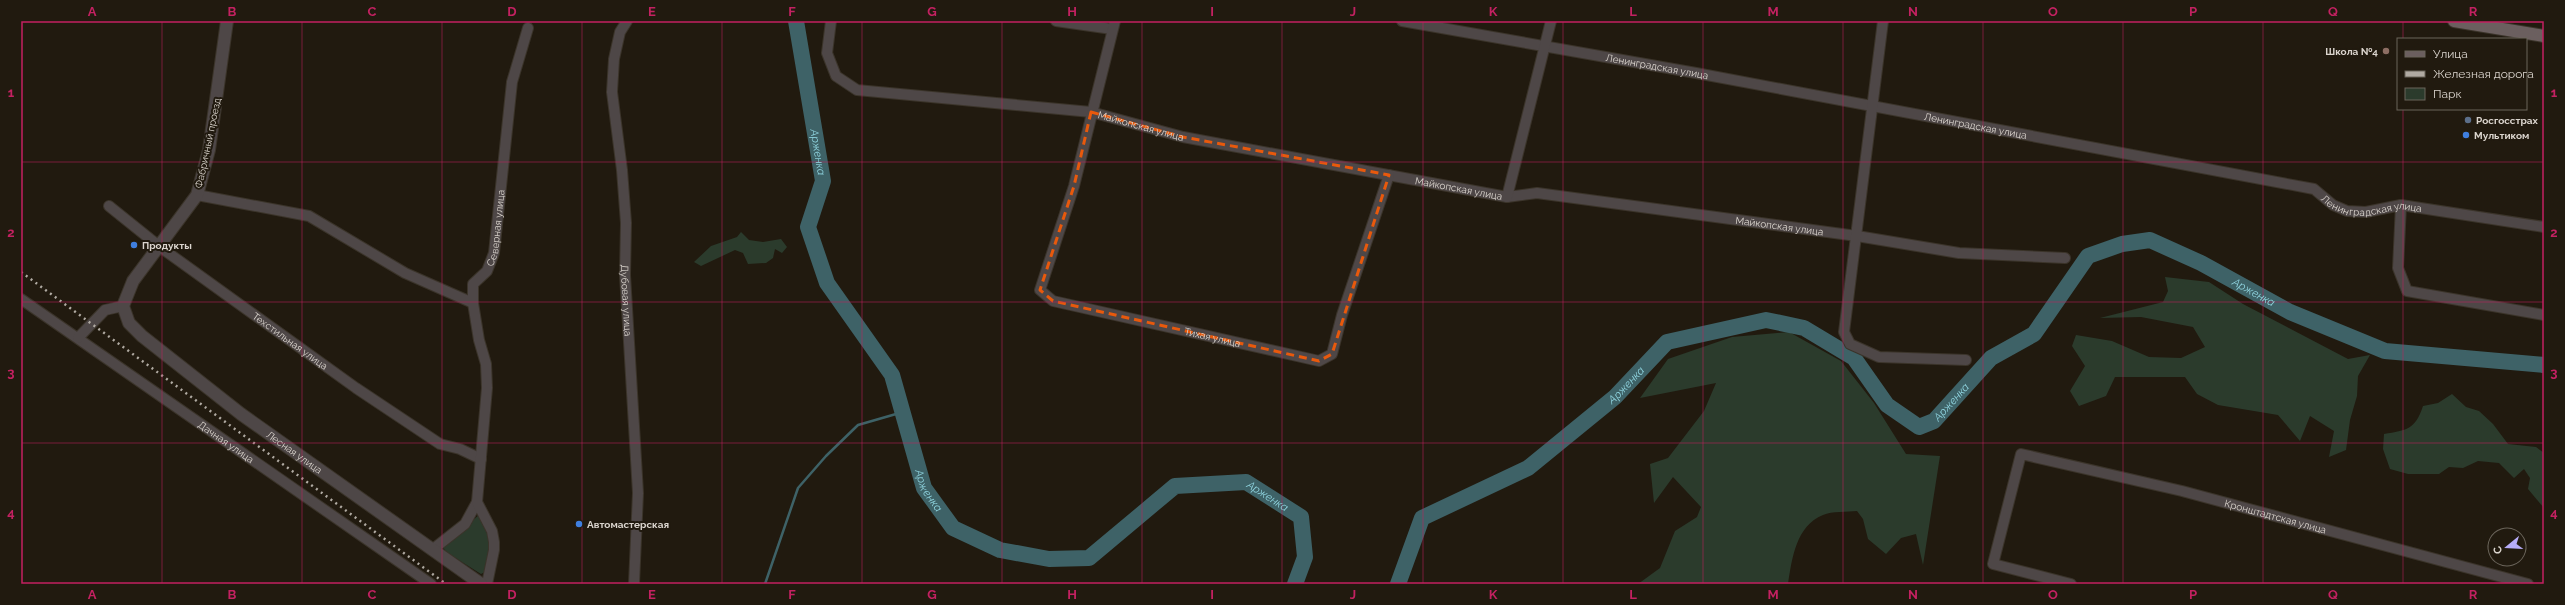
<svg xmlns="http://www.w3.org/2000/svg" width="2565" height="605" viewBox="0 0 2565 605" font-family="Raleway,sans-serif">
<rect width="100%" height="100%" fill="#211a0f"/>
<!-- green -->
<g fill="#2b3b2c">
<path d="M741 232 749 240 763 242 781 239 787 247 782 253 775 249 773 258 766 263 748 264 743 253 735 250 701 266 694 262 711 246 737 237Z"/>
<path d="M2165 277 2209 282 2243 304 2348 359 2370 355 2358 376 2357 396 2350 420 2346 450 2329 457 2334 431 2310 416 2300 441 2278 415 2218 405 2197 394 2185 377H2115L2106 396 2079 406 2070 391 2085 366 2072 346 2076 335 2112 341 2149 357 2181 358 2205 347 2193 327 2141 317 2100 318 2163 302 2168 291Z"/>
<path d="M1789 332 1841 361 1874 403 1906 454 1940 456 1923 565 1916 534 1901 538 1886 554 1868 539 1863 519 1857 511C1847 512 1832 511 1823 515 1796 526 1792 558 1788 584H1638L1660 568 1675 531 1697 517 1701 507 1673 477 1654 503 1650 464 1668 458 1704 411 1716 383 1640 398 1668 359 1732 337Z"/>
<path d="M2452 394 2466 407 2479 411 2493 424 2508 444 2536 447 2544 453V508L2528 489 2530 478 2524 469 2514 478 2499 463 2478 461 2463 468 2449 467 2439 474H2408L2390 469 2383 449 2384 434C2407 430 2415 430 2423 406L2438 403Z"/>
<path d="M480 514 492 542 485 572 481 574 446 552 443 547Z"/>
</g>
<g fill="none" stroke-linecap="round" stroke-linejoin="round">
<!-- stream -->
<path stroke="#3e6267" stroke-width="2.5" d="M765 584 798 488 826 456 858 425 903 412"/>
<!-- river -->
<g stroke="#3e6267" stroke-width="16">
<path id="s1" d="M796 21 823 181 808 227 827 283 892 375 924 488 953 528 1000 550 1049 559 1089 558 1175 486 1246 482 1301 517 1305 557 1295 584"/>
<path id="s2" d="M1398 584 1422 518 1528 468 1615 397 1667 342 1766 320 1804 328 1854 358 1887 405 1919 427 1934 421 1991 358 2034 334 2088 256 2122 244 2150 240 2201 263 2290 312 2385 351 2544 365"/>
</g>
<!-- minor casing -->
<g stroke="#3b342a" stroke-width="12">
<g id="minor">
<path id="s3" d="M627 21 620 32 614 59 612 92 622 170 626 223 625 275 638 493 634 584"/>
<path id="s4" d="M831 21 827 53 836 76 857 90 1091 112 1183 137 1507 197 1537 193 1857 236 1959 253 2065 258"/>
<path d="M1056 21 1112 29"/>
<path id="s5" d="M1115 21 1074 186 1040 290 1053 301 1319 361 1332 354 1342 315 1389 175"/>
<path id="s6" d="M1402 21 1696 73 2314 189 2333 205 2347 211 2366 212 2401 205 2544 227"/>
<path d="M1883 21 1844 332 1850 344 1879 357 1966 360"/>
<path d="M197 195 309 216 405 273 473 303"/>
<path d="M1507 197 1551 21"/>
<path d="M2401 205 2398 268 2407 291 2544 315"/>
<path id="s7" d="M109 206 160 247 356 388 440 444 460 449 481 459"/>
<path id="s8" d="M21 299 431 584"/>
<path d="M78 338 105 310 123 306"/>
<path d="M432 550 465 524 477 502"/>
<path id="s9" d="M487 584 494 550V542L492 531 477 502 487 388 486 364 479 340 473 303V284L487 271 494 253 512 82 528 28"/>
<path id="s10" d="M2071 584 1993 564 2021 454 2182 491 2528 584"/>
</g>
</g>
<!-- tertiary casing -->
<g stroke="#3b342a" stroke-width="14">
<g id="tertiary">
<path id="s11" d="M227 21 209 150 197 195 133 281 123 306 129 323 142 336 241 414 481 584"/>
</g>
</g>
<!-- secondary casing -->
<g stroke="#3b342a" stroke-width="14">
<path id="secondary" d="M2454 21 2544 36"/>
</g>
<!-- minor -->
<use href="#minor" stroke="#4e4747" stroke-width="10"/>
<!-- tertiary -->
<use href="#tertiary" stroke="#4e4747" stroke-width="12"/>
<!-- secondary -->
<use href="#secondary" stroke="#6b5f5f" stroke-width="12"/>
<!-- rail -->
<path stroke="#b0aaa2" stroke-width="2.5" stroke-dasharray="2 4" stroke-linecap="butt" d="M21 272 446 584"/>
</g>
<!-- marked area -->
<path fill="none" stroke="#e8590c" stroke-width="3" stroke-dasharray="8 5" stroke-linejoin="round" d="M1091 112 1183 137 1389 175 1332 354 1319 361 1053 301 1040 290 1074 186Z"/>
<!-- grid -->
<path fill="none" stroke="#c32161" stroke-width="1" stroke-opacity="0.55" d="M162 21V584M302 21V584M442 21V584M582 21V584M722 21V584M862 21V584M1002 21V584M1142 21V584M1282 21V584M1423 21V584M1563 21V584M1703 21V584M1843 21V584M1983 21V584M2123 21V584M2263 21V584M2403 21V39M2403 109V584M21 162H2544M21 302H2544M21 443H2544"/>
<!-- markers -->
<circle fill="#8d6e63" stroke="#211a0f" stroke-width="1.5" cx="2386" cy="51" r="4"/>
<circle fill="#5c6f8a" stroke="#211a0f" stroke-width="1.5" cx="2468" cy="120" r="4"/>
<g fill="#3f7fe0" stroke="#211a0f" stroke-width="1.5">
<circle cx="2466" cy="135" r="4"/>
<circle cx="134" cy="245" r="4"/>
<circle cx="579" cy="524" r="4"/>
</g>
<g text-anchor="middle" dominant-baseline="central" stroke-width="4" stroke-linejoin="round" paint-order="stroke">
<!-- poi labels -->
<g font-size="10" font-weight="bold" fill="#dbd5ce" stroke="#211a0f" text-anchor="start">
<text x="2378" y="51" text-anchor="end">Школа №4</text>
<text x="2476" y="120">Росгосстрах</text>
<text x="2474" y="135">Мультиком</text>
<text x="142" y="245">Продукты</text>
<text x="587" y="524">Автомастерская</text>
</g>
<!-- street labels -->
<g font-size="10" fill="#dbd5ce" stroke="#211a0f">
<text stroke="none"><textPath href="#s6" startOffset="259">Ленинградская улица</textPath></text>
<text stroke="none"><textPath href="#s4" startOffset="369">Майкопская улица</textPath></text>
<text stroke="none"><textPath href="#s6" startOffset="583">Ленинградская улица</textPath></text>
<text transform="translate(208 143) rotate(-78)">Фабричный проезд</text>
<text stroke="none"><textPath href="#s4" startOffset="693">Майкопская улица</textPath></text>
<text stroke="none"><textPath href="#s6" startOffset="991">Ленинградская улица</textPath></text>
<text stroke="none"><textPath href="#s4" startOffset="1017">Майкопская улица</textPath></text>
<text stroke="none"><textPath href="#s9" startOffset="370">Северная улица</textPath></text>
<text stroke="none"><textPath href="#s3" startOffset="283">Дубовая улица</textPath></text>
<text stroke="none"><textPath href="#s5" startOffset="460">Тихая улица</textPath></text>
<text stroke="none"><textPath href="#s7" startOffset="226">Техстильная улица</textPath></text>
<text stroke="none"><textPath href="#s8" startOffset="250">Дачная улица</textPath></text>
<text stroke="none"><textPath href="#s11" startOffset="539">Лесная улица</textPath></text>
<text stroke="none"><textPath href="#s10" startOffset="456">Кронштадтская улица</textPath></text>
</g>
<!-- water labels -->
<g font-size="11" font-style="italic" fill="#90d5e0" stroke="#211a0f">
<text stroke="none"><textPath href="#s1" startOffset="133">Арженка</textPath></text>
<text stroke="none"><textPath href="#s2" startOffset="1096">Арженка</textPath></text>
<text stroke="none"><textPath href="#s2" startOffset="316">Арженка</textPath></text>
<text stroke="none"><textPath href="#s2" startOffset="712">Арженка</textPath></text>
<text stroke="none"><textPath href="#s1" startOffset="504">Арженка</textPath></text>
<text stroke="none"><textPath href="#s1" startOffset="900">Арженка</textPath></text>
</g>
</g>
<!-- border -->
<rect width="2565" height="605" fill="none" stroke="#211a0f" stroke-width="44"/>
<!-- legend -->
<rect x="2397" y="38" width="130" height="72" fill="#211a0f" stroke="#6b655b"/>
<rect x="2405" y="51" width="20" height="6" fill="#6b5f5f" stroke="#6b655b"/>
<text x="2433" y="58" font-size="12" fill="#dbd5ce">Улица</text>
<rect x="2405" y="71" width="20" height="6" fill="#b0aaa2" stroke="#6b655b"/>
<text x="2433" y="78" font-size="12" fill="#dbd5ce">Железная дорога</text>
<rect x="2405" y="88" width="20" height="12" fill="#2b3b2c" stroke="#6b655b"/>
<text x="2433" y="98" font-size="12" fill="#dbd5ce">Парк</text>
<!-- north arrow -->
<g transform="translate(2507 547) rotate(252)"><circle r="19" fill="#211a0f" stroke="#6b655b"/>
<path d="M0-3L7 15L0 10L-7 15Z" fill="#b6acf8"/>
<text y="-6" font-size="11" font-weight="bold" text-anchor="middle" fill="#dbd5ce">С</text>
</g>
<rect x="22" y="22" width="2521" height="561" fill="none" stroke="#c32161" stroke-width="1.5"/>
<g font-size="13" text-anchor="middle" font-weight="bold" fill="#c32161">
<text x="92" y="16">A</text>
<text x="232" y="16">B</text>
<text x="372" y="16">C</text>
<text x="512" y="16">D</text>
<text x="652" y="16">E</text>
<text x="792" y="16">F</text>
<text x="932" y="16">G</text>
<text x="1072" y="16">H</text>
<text x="1212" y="16">I</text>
<text x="1353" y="16">J</text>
<text x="1493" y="16">K</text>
<text x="1633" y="16">L</text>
<text x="1773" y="16">M</text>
<text x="1913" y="16">N</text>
<text x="2053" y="16">O</text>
<text x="2193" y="16">P</text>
<text x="2333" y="16">Q</text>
<text x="2473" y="16">R</text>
<text x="11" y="97">1</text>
<text x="2554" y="97">1</text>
<text x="11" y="237">2</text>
<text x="2554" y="237">2</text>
<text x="11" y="377">3</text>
<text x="2554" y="377">3</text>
<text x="11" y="517">4</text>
<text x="2554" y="517">4</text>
<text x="92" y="599">A</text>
<text x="232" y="599">B</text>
<text x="372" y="599">C</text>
<text x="512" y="599">D</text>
<text x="652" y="599">E</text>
<text x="792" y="599">F</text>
<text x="932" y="599">G</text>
<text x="1072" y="599">H</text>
<text x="1212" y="599">I</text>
<text x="1353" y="599">J</text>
<text x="1493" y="599">K</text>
<text x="1633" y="599">L</text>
<text x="1773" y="599">M</text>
<text x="1913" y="599">N</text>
<text x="2053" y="599">O</text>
<text x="2193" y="599">P</text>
<text x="2333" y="599">Q</text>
<text x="2473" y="599">R</text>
</g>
</svg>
